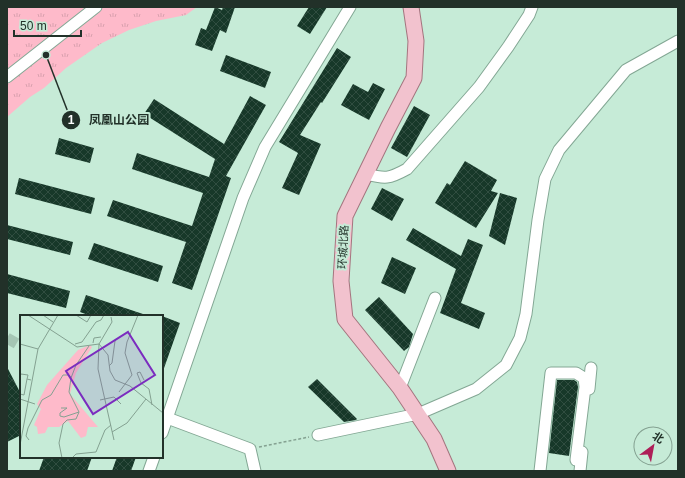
<svg xmlns="http://www.w3.org/2000/svg" width="685" height="478" viewBox="0 0 685 478" font-family="Helvetica,'Noto Sans SC',sans-serif">
<defs>
<pattern id="park-tufts" width="24" height="20" patternUnits="userSpaceOnUse"><rect width="24" height="20" fill="#febaca"/><path d="M3 7l-1-3M5 7V3M7 7l1-3M15 17l-1-3M17 17v-4M19 17l1-3" fill="none" stroke="#d9a0ae"/></pattern>
<pattern id="building-cross-hatch" width="8" height="8" patternUnits="userSpaceOnUse"><rect width="8" height="8" fill="#173829"/><path d="M0 0l8 8M0 8l8-8" fill="none" stroke="#304d40"/></pattern>
</defs>
<rect width="100%" height="100%" fill="#c6ebd7"/>
<!-- park -->
<path fill="url(#park-tufts)" d="M7 7H197L186 15 156 21 129 30 102 43 66 68 44 88 30 97 7 117Z"/>
<!-- building -->
<g fill="url(#building-cross-hatch)">
<path d="M215 7 222 10 223 7H235L226 33 220 30 212 51 195 45 201 28 206 30Z"/>
<path d="M309 7H327L310 34 297 26Z"/>
<path d="M337 48 351 57 322 103 321 102 300 135 321 144 299 195 282 188 298 153 279 142Z"/>
<path d="M226 55 271 72 265 88 220 71Z"/>
<path d="M373 83 385 89 369 120 341 105 353 84 368 92Z"/>
<path d="M250 96 266 105 226 176 231 178 192 290 172 283 186 242 107 216 113 200 192 226 203 193 132 169 137 153 209 177 215 159 144 114 154 99 224 144Z"/>
<path d="M414 106 430 115 407 157 391 148Z"/>
<path d="M59 138 94 148 90 163 55 154Z"/>
<path d="M465 161 497 180 491 191 498 193 476 228 435 203 447 183 450 185Z"/>
<path d="M19 178 95 198 91 214 15 194Z"/>
<path d="M382 188 404 199 392 221 371 209Z"/>
<path d="M500 193 517 198 505 245 489 236Z"/>
<path d="M7 225 73 242 70 255 7 239Z"/>
<path d="M413 228 461 256 468 239 483 245 461 303 485 313 479 329 440 313 456 269 406 240Z"/>
<path d="M94 243 163 266 158 282 88 259Z"/>
<path d="M392 257 416 268 405 294 381 283Z"/>
<path d="M7 274 70 291 66 308 7 293Z"/>
<path d="M86 295 146 315V316H91L80 312Z"/>
<path d="M379 297 413 334 409 347 404 351 365 310Z"/>
<path d="M162 316 180 323 163 371H162Z"/>
<path d="M7 367 21 394V435L7 442Z"/>
<path d="M317 379 357 419 356 420 344 422 308 387Z"/>
<path d="M557 380H574L577 382 578 387 569 456 549 453Z"/>
<path d="M44 457H92L87 471H39Z"/>
<path d="M117 457H136L131 471H112Z"/>
</g>
<g fill="none" stroke-linecap="round" stroke-linejoin="round">
<!-- minor-tunnel -->
<path stroke="#a5c6b4" stroke-width="11" stroke-dasharray="11 5.5" stroke-linecap="butt" d="M7 338 21 346"/>
<!-- minor casing -->
<g stroke="#83a794" stroke-width="13">
<g id="minor">
<path d="M7 77 96 7"/>
<path d="M366 174C385 179 389 179 407 169L479 87 508 47 529 15 532 7"/>
<path d="M400 388 435 298"/>
<path d="M589 389 591 368"/>
<path d="M162 416 250 449 255 471"/>
<path d="M162 433 243 198 265 147 350 7"/>
<path d="M318 435 418 414 476 389 506 365 520 338 526 314 538 220 545 179 559 150 626 70 678 41"/>
<path d="M149 471 154 457"/>
<path d="M540 471 551 373H576L584 378 585 387 576 460"/>
<path d="M580 471 582 452"/>
</g>
</g>
<!-- major casing -->
<g stroke="#a4757f" stroke-width="17">
<path id="major" d="M411 7 416 41 414 78 388 128 345 216 341 281 345 319 400 388 434 439 448 471"/>
</g>
<!-- path -->
<path stroke="#84a191" stroke-width="1.5" stroke-dasharray="3 2" stroke-linecap="butt" d="M259 447 309 437"/>
<!-- minor -->
<use href="#minor" stroke="#fff" stroke-width="11"/>
<!-- major -->
<use href="#major" stroke="#f2c2ce" stroke-width="15"/>
</g>
<g text-anchor="middle" dominant-baseline="central" stroke-width="4" stroke-linejoin="round" paint-order="stroke">
<!-- street labels -->
<g font-size="11" fill="#223129" stroke="#c6ebd7">
<text transform="translate(343 247) rotate(-87)">环城北路</text>
</g>
</g>
<!-- overview -->
<g transform="translate(20 315)">
<rect width="143" height="143" fill="#c6ebd7"/>
<path d="M70 30 72 32 56 58 50 79 78 112H68L66 121 61 123 48 106 39 112H28L25 118 18 119 17 112 14 110 21 94 17 89 27 70 58 35Z" fill="#febaca"/>
<path fill="none" stroke="#84a191" stroke-width="1" d="M8 0 57 32 79 29 88 40 90 56 95 65 110 71 143 98M23 0 33 7M56 0 67 7 71 0M91 2 92 7 79 29 78 54 94 125M73 28 74 23 81 22M0 29 18 34M55 29 62 27 76 7 81 5 84 0M89 51 92 48 95 26 98 23M0 62 1 59 8 60 7 64M124 65 120 57 117 58 121 68 129 74 132 90M99 77 112 60 105 38 107 27 118 0M0 79 4 80 7 64 11 65M0 84 15 89M80 85 94 82 101 89M41 93H47L40 98V101L44 102 59 97 49 77 51 63M92 117 107 108 126 84M9 125 6 121 8 113 22 85 31 80 43 60H49L51 63 56 50 69 31M0 130 18 34 38 0M42 143 39 128 43 109 47 105 56 104 59 97M52 143 56 139 76 137 85 115 91 110"/>
<path fill="#7b2cbf" fill-opacity="0.15" stroke="#7b2cbf" stroke-width="2" d="M108 17 135 60 73 99 46 56Z"/>
<rect width="143" height="143" fill="none" stroke="#223129" stroke-width="2"/>
</g>
<!-- callouts -->
<path fill="none" stroke="#223129" stroke-width="1.5" d="M46 55L71 120"/>
<g fill="#223129" stroke="#c6ebd7" stroke-width="1.5">
<circle cx="46" cy="55" r="4"/>
<circle cx="71" cy="120" r="10"/>
</g>
<g font-size="12" text-anchor="middle" font-weight="bold" fill="#fff">
<text x="71" y="124">1</text>
</g>
<g font-size="12" text-anchor="middle" font-weight="bold" fill="#223129" stroke="#c6ebd7" stroke-width="4" stroke-linejoin="round" paint-order="stroke">
<text x="119" y="124">凤凰山公园</text>
</g>
<!-- border -->
<rect width="685" height="478" fill="none" stroke="#223129" stroke-width="16"/>
<!-- north arrow -->
<g transform="translate(653 446) rotate(32)"><circle r="19" fill="#c6ebd7" stroke="#84a191"/>
<path d="M0-3L7 15L0 10L-7 15Z" fill="#ae1f58"/>
<text y="-6" font-size="11" font-weight="bold" text-anchor="middle" fill="#223129">北</text>
</g>
<!-- scale -->
<path d="M14 30v6h67v-6" fill="none" stroke="#223129" stroke-width="2"/>
<text x="20" y="30" font-size="12" fill="#223129" stroke="#c6ebd7" stroke-width="3" paint-order="stroke">50 m</text>
</svg>
